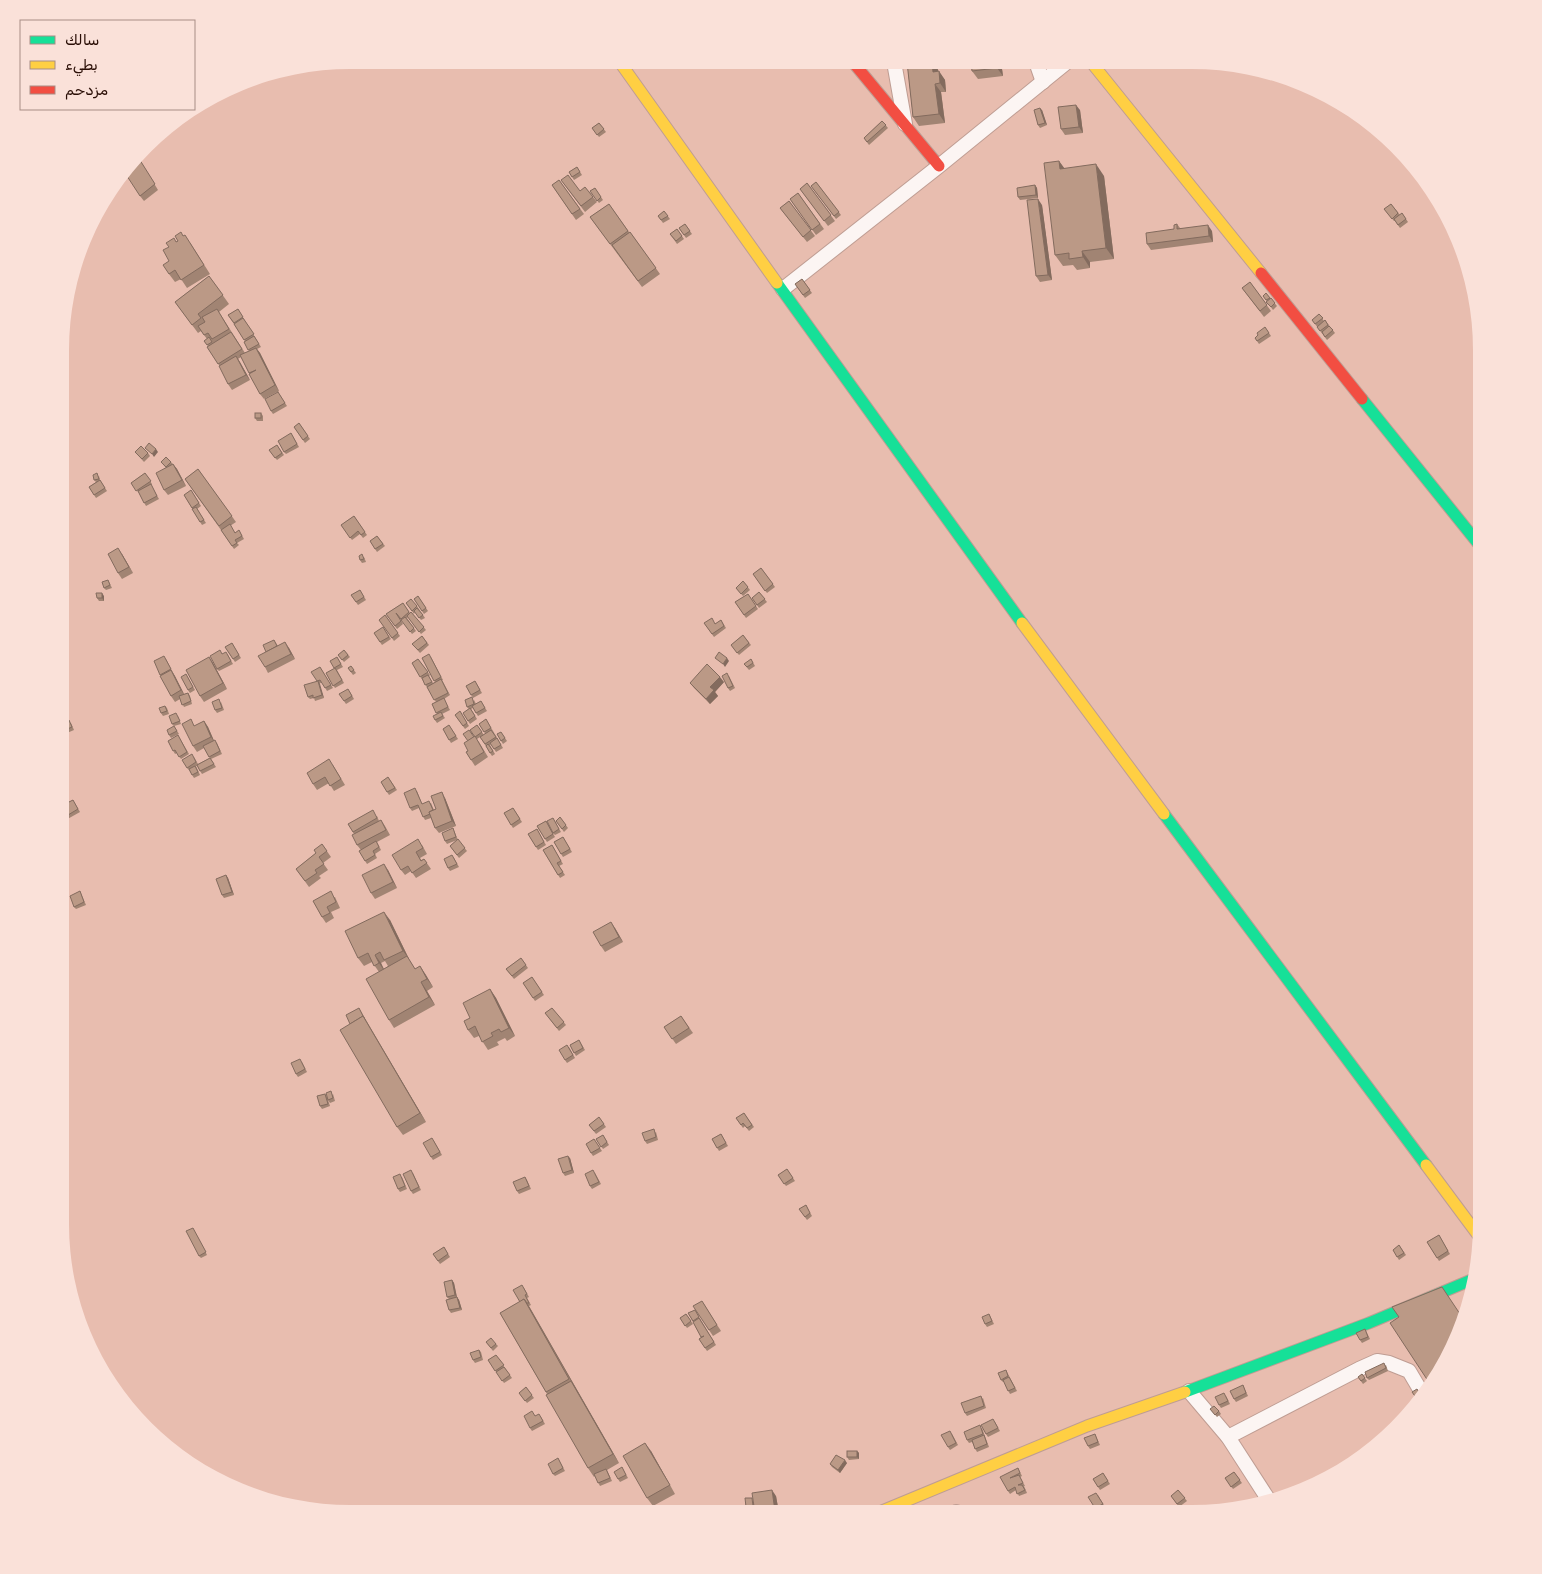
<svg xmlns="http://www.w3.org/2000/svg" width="1542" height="1574" viewBox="0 0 1542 1574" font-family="Rubik,'Noto Sans Arabic',sans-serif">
<rect width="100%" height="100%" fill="#e8bdaf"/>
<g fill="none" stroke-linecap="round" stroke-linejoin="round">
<!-- street casing -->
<g stroke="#bf9d93" stroke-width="16">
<g id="street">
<path d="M894 62 905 124"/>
<path d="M1036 62 1043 82"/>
<path d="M783 289 939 166 1067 62"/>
<path d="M1189 1391 1228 1437 1270 1502"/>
<path d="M1228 1437 1359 1369 1377 1361 1389 1363 1409 1371 1422 1393"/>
<path d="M956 1512 958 1513"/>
</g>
</g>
<!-- fast casing -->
<g stroke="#bf9d93" stroke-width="13">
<g id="fast">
<path d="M777 283 1022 623"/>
<path d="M1362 399 1481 547"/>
<path d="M1164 814 1426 1165"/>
<path d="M1185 1392 1369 1323 1476 1278"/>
</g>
</g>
<!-- slow casing -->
<g stroke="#bf9d93" stroke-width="13">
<g id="slow">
<path d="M619 61 777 283"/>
<path d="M1091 62 1261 273"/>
<path d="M1022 623 1164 814"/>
<path d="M1426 1165 1481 1239"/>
<path d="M877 1513 1087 1426 1185 1392"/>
</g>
</g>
<!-- jam casing -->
<g stroke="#bf9d93" stroke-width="13">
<g id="jam">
<path d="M852 61 939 166"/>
<path d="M1261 273 1362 399"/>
</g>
</g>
<!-- street -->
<use href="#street" stroke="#fcf5f3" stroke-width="14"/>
<!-- fast -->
<use href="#fast" stroke="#16e098" stroke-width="11"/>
<!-- slow -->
<use href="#slow" stroke="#ffcf43" stroke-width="11"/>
<!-- jam -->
<use href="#jam" stroke="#f24e42" stroke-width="11"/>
</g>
<!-- wall -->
<g fill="#a18473" fill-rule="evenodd">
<path d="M907 62H937L938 71 945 80 946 92H941L945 123 919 126 913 117Z"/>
<path d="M971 62H1001L1003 76 978 79 972 71Z"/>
<path d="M1042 110 1047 125 1040 128 1038 125Z"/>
<path d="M1080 110 1083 133 1065 135 1061 129Z"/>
<path d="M882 121 888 128 869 145 864 138Z"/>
<path d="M599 123 606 132 599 137 592 128Z"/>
<path d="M138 157 158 190 144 201 140 196Z"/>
<path d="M1059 161 1064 168 1104 176 1114 259 1090 262V268L1077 270 1073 265 1063 266 1055 255Z"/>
<path d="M577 167 582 175 574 180 569 172Z"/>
<path d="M559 180 584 214 576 220 552 185Z"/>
<path d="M561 180 580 191 585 187 597 202 585 212Z"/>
<path d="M816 182 841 215 836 219 811 186Z"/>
<path d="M807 183 835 221 828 226 800 189Z"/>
<path d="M1035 185 1037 188 1038 198 1020 200 1018 197Z"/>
<path d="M595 188 603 200 599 203 590 191Z"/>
<path d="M798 193 824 229 816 235 790 199Z"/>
<path d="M789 201 815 236 807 242 780 208Z"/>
<path d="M609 204 629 232H630L660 274 642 287 590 217Z"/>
<path d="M1391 204 1400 215 1402 213 1408 222 1400 228 1395 221H1394L1384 209Z"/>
<path d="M1042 205 1052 280 1040 282 1036 276Z"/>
<path d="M664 211 670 219 663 223 658 216Z"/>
<path d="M685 224 692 234 686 238 679 228Z"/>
<path d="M1177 224 1180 228 1212 231 1213 242 1151 250 1147 244 1174 229Z"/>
<path d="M677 229 684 239 677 244 670 234Z"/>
<path d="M183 236 191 244 210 274 187 288 181 279 175 282 169 274V261L176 242Z"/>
<path d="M73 274 75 285 68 286Z"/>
<path d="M209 276 229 304 219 312 245 353 249 351 244 342 245 341 228 315 238 309 261 347 257 349 260 353 279 391 278 392 287 406 273 414 271 411 277 392 264 399 260 394 241 357 238 359 250 380 232 390 228 384 219 365 207 347 208 346 204 341 207 339 201 331 198 333 175 302Z"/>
<path d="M802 279 812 293 805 298 795 284Z"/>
<path d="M1250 282 1271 311 1264 317 1242 288Z"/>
<path d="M1266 293 1277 306 1273 310 1263 296Z"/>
<path d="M1319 314 1324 321 1325 320 1335 333 1327 340 1312 320Z"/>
<path d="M1265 327 1271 336 1259 344 1255 338 1258 335Z"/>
<path d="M261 413 263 416V421H257L255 418Z"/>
<path d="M299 423 310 439 305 443 294 427Z"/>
<path d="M291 433 299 447 286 454 284 452Z"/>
<path d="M277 445 284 455 277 460 269 450Z"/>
<path d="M135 452 148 453 150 456 144 462Z"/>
<path d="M161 462H171L177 469 186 486 168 495 164 490 166 468Z"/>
<path d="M198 469 236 522 230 526 235 533 239 530 244 539 237 543 239 545 234 549 221 530 185 479Z"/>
<path d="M145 473 152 484 151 485 159 499 146 506 139 493 131 483Z"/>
<path d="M99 476 100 480 107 491 96 498 89 487 96 482 94 480Z"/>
<path d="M191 490 201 506 197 509 206 523 202 525 184 495Z"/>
<path d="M354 516 367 535 363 538 360 534 352 540 341 525Z"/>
<path d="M377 536 385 546 377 552 370 541Z"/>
<path d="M122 554 133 573 122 579 118 573Z"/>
<path d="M364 557 366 562 362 563 360 560Z"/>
<path d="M761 568 775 587 767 593 753 574Z"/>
<path d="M108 580 112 588 106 590 104 588Z"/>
<path d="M743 581 750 590 743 596 736 588Z"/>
<path d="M360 590 366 600 358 605 351 595Z"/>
<path d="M759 592 767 602 759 608 752 598Z"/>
<path d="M748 594 758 609 746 618 735 602Z"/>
<path d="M104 596V601H99L97 598Z"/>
<path d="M418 596 428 611 424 614 414 599Z"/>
<path d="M403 603 410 613 411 612 426 630 421 634 408 617 407 618 416 631 412 634 398 615 403 624 397 629 386 614Z"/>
<path d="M406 603 417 606 425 618 421 620 415 612 414 614Z"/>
<path d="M385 615 400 636 394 641 379 620Z"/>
<path d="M721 620 726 628 714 637 704 623 715 624Z"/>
<path d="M383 627 391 639 382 645 374 633Z"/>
<path d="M743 635 751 645 739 655 731 645Z"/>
<path d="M422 636 429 645 420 653 412 644Z"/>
<path d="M274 640 278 646 289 648 295 659 268 673 265 667 266 652Z"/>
<path d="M232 643 241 658 235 662 225 647Z"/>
<path d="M344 650 350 657 344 662 338 655Z"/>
<path d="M223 654 228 655 233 664 219 671 217 669Z"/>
<path d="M209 657 213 663 227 689 204 702 200 696Z"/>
<path d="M337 657 343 667 337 670 344 683 335 688 326 673 335 668Z"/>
<path d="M431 657 443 680H442L450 695 444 699 450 710 442 714 445 718 437 723 435 720 437 714 432 704 436 702 412 663 418 659 430 675 429 676 433 683 435 682 422 658Z"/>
<path d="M166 659 184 694 188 693 190 696 192 704 184 707 180 699 175 702 171 696 154 661Z"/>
<path d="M751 659 755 666 749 670 744 664Z"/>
<path d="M351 666 356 673 353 675 348 668Z"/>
<path d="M320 667 333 688 327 691 322 682 319 684 324 698 315 701 314 698 310 699 308 697 317 681Z"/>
<path d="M186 674 195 690 190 693 188 690Z"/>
<path d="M729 676 735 688 730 691 728 688Z"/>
<path d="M475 681 482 693 473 698 466 686Z"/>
<path d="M724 682 715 692 718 696 710 704 694 688 690 683Z"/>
<path d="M350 692 354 699 346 704 344 701Z"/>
<path d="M474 700 476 704 481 701 487 711 478 716 473 708 471 709 477 719 470 724 463 713 469 709 467 707Z"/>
<path d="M221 702 224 710 217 713 215 710Z"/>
<path d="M165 706 167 708 169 714 163 716 161 713Z"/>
<path d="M460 711 469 726 465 729 455 715Z"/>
<path d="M178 716 181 724 174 726 172 724Z"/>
<path d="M486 719 503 748 496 752 491 744 490 745 495 754 492 756 480 737 477 739 470 730 477 725 484 735 485 733 479 724Z"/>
<path d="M204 721 208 727 214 741 217 743 222 754 211 759 216 767 202 774 197 766H196L200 775 194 778 189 770 187 768 194 757 198 764 210 758 204 748 197 752 193 746 195 726Z"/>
<path d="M71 723 74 730 67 733 65 730Z"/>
<path d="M449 725 458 739 451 743 443 729Z"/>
<path d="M174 726 179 734 171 738 169 735Z"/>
<path d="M501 732 507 741 503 744 497 734Z"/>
<path d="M178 735 189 754 181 759 177 753 175 754 168 741Z"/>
<path d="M474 737 479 742 488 757 475 766 466 752 468 751Z"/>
<path d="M63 748 66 754 63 755Z"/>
<path d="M333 765 345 785 334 791 329 783 317 790 313 784Z"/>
<path d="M388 777 397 790 389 795 381 782Z"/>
<path d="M417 791 422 804 431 803 434 810 436 809 445 798 456 826 439 833 435 828 431 818 425 820 419 808 412 811 410 808Z"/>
<path d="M73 800 80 812 64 821 63 820V805Z"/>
<path d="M513 808 522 822 513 828 504 813Z"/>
<path d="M377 816 379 821 381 820 385 826 390 835 377 842 381 850 375 854 377 858 367 864 359 851 361 850 357 845 354 834 348 824Z"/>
<path d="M560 817 568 828 564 832 556 821Z"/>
<path d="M553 818 561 832 555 835 553 833Z"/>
<path d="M546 821 555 837 547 842 537 826Z"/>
<path d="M453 828 458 840 467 851 459 858 450 846 457 840 447 844 445 841Z"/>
<path d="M537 829 546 845 538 850 528 834Z"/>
<path d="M563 837 572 852 563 857 554 842Z"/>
<path d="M322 844 331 857 323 863 328 870 319 876 321 878 309 887 296 869 316 853Z"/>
<path d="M422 845 427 854 420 858 421 860 424 859 431 869 416 878 411 871 405 875 401 870Z"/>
<path d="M552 845 563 864 559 866 565 875 560 878 543 850Z"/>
<path d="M454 858 459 867 450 871 448 868Z"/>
<path d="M388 870 397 888 375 899 371 893Z"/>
<path d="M226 875 228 878 234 895 224 898 222 895Z"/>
<path d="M80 891 86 905 76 909 74 907Z"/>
<path d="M335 897 340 908 331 912 334 918 326 923 322 917 313 901Z"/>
<path d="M390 920 409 959 415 969 420 966 433 987 427 991 435 1005 394 1028 389 1020 379 972 372 962 364 966 358 958ZM385 961 388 966 384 969 381 963Z"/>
<path d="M615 928 623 942 605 952 601 946Z"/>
<path d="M521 958 528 968 514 979 506 969Z"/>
<path d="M532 977 544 995 535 1001 523 983Z"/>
<path d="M490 989 496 998 515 1036 507 1041 505 1038 497 1042 499 1045 488 1050 479 1036 474 1038 468 1030 470 1018Z"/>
<path d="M359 1008 426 1122 403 1135 397 1127 350 1024Z"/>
<path d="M552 1008 566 1025 559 1031 545 1013Z"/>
<path d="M681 1016 693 1033 676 1044 664 1027Z"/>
<path d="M579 1040 585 1050 576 1056 570 1045Z"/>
<path d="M569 1047 575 1058 567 1063 565 1060Z"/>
<path d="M302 1062 307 1072 298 1077 296 1074Z"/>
<path d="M325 1094 327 1097 330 1106 322 1109 320 1106Z"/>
<path d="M333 1094 335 1101 330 1103 328 1100Z"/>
<path d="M744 1113 754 1127 749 1131 745 1126 743 1128 736 1118Z"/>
<path d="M599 1117 606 1127 596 1134 589 1125Z"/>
<path d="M656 1132 658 1140 647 1144 645 1141Z"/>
<path d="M721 1134 728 1146 719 1151 712 1139Z"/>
<path d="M603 1135 609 1145 603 1149 596 1139Z"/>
<path d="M594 1139 602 1151 593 1156 591 1153Z"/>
<path d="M434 1141 442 1155 433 1160 431 1157Z"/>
<path d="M570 1158 574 1173 565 1176 563 1173Z"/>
<path d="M787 1169 795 1181 786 1186 778 1175Z"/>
<path d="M413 1173 421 1190 413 1194 411 1191Z"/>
<path d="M595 1173 601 1184 592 1189 590 1186Z"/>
<path d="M402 1177 407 1189 400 1192 398 1189Z"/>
<path d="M525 1177 527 1180 531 1189 519 1194 517 1191Z"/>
<path d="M806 1205 812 1216 807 1220 799 1209Z"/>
<path d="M193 1228 207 1255 201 1258 199 1256Z"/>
<path d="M1439 1235 1450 1254 1439 1261 1427 1242Z"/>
<path d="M1399 1245 1406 1255 1399 1260 1393 1250Z"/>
<path d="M444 1247 450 1257 440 1264 433 1254Z"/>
<path d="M452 1280 454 1283 457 1297 459 1300 462 1310 451 1313 449 1310V1299L447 1297Z"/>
<path d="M524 1288 529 1297 527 1298 531 1305 529 1306 619 1463 607 1470 612 1481 600 1486 595 1476 594 1477 588 1468 547 1394 500 1313 520 1302Z"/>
<path d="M702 1301 721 1331 713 1336 709 1330Z"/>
<path d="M695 1310 716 1345 707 1351 699 1339 701 1337 688 1313Z"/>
<path d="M686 1314 693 1324 687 1328 680 1318Z"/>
<path d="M989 1314 994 1324 987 1327 985 1324Z"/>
<path d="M1365 1329 1370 1339 1362 1343 1360 1340Z"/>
<path d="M486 1342 496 1344 498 1346 493 1351Z"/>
<path d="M479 1350 481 1352 483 1360 475 1363 473 1360Z"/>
<path d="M496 1355 512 1378 504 1383 488 1360Z"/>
<path d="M1386 1365 1388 1371 1369 1380 1367 1378Z"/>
<path d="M1006 1370 1017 1391 1010 1394 1004 1382H1003L1001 1380Z"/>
<path d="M1362 1374 1367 1381 1363 1384 1358 1377Z"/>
<path d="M1243 1385 1248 1396 1236 1402 1234 1399Z"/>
<path d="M526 1387 534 1398 527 1403 519 1393Z"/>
<path d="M1226 1396 1230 1404 1221 1408 1219 1405Z"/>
<path d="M983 1398 986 1408 967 1416 965 1413Z"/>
<path d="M1210 1409 1219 1411 1221 1414 1217 1417Z"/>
<path d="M541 1417 545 1424 532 1431 530 1428Z"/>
<path d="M995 1422 1000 1431 988 1437 986 1434Z"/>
<path d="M982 1428 989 1447 977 1452 972 1442 969 1443 967 1440Z"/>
<path d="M952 1434 958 1445 950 1450 948 1447Z"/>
<path d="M1095 1434 1100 1445 1090 1449 1088 1446Z"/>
<path d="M651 1451 675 1494 653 1506 647 1498Z"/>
<path d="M857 1451 859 1453V1459L849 1460 847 1457Z"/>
<path d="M558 1458 565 1471 555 1476 553 1474Z"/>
<path d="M847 1463 840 1473 832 1467 830 1464Z"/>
<path d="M622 1467 628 1478 620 1482 618 1479Z"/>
<path d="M1018 1468 1022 1476 1020 1477 1025 1486H1024L1027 1493 1019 1496 1016 1490 1010 1494 1008 1491Z"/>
<path d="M1234 1472 1242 1483 1233 1489 1225 1478Z"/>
<path d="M1103 1473 1110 1484 1100 1490 1093 1479Z"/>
<path d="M1178 1490 1187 1501 1179 1507 1171 1496Z"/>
<path d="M1098 1495 1105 1507 1097 1511 1095 1508Z"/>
<path d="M776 1496 779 1513H755L754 1509 748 1510 746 1507Z"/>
</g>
<!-- shaded-wall -->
<g fill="#836b5e">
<path d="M932 62H937L939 80 933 72Z"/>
<path d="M997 62H1001L1003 76 997 68Z"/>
<path d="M939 71 945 80 946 92 940 83Z"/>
<path d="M935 84 941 92 945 123 939 114Z"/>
<path d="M1076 105 1080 110 1083 133 1079 127Z"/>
<path d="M1040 108 1042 110 1047 125 1045 123Z"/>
<path d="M1059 161 1067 172 1060 169Z"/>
<path d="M1096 164 1104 176 1114 259 1106 248Z"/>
<path d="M1035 185 1037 188 1038 198 1036 195Z"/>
<path d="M1038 199 1042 205 1052 280 1048 275Z"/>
<path d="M1208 225 1212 231 1213 242 1209 236Z"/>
<path d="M1082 251 1090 262V268L1083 257Z"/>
<path d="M73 274 75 285 71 279Z"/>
<path d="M256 348 260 353 279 391 275 385Z"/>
<path d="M236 356 240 362 250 380 246 375Z"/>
<path d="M156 449 158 452 154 457 152 454Z"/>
<path d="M173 464 177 469 186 486 182 480Z"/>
<path d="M118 548 122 554 133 573 129 567Z"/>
<path d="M102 593 104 596V601L102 598Z"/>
<path d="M285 642 289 648 295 659 291 654Z"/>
<path d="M209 657 213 663 227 689 223 683Z"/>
<path d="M727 658 729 661 725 667 723 664Z"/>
<path d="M171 670 175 676 185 696 181 690Z"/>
<path d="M720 677 724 682 715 692 718 696 710 704 706 699 710 687Z"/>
<path d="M318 681 320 684 324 698 322 695Z"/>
<path d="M204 721 208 727 215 743 211 737Z"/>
<path d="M442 792 445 798 456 826 452 821Z"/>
<path d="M384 864 388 870 397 888 393 882Z"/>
<path d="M226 875 228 878 234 895 232 892Z"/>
<path d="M384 912 390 920 409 959 403 951Z"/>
<path d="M611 922 615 928 623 942 619 937Z"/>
<path d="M375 955 381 963 385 972 379 963Z"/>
<path d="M420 966 426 975 433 987 427 979Z"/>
<path d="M421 982 427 991 435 1005 429 997Z"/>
<path d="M490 989 496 998 515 1036 509 1028Z"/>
<path d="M359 1008 366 1021 426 1122 420 1113 364 1018Z"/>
<path d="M568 1156 570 1158 574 1173 572 1170Z"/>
<path d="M452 1280 454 1283 457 1298 455 1295Z"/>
<path d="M457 1297 459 1300 462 1310 460 1308Z"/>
<path d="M524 1299 530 1308 619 1463 613 1454Z"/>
<path d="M645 1443 651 1451 675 1494 670 1485Z"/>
<path d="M857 1451 859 1453V1459L857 1457Z"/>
<path d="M845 1460 847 1463 840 1473 838 1470Z"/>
<path d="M772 1490 776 1496 779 1513H777L775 1511Z"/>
</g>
<!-- building -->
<g fill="#bb9986" stroke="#836b5e">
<path d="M907 62H932L933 72 939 71 940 83 935 84 939 114 913 117Z"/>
<path d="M971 62H997V68L972 71Z"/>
<path d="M1076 105 1079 127 1061 129 1058 107Z"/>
<path d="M1040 108 1045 123 1038 125 1034 110Z"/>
<path d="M882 121 886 125 867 142 864 138Z"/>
<path d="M599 123 604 129 597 135 592 128Z"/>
<path d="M138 157 155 184 140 196 125 173Z"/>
<path d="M1059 161 1060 169 1096 164 1106 248 1082 251 1083 257 1069 259V253L1055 255 1044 163Z"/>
<path d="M577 167 580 172 572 177 569 172Z"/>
<path d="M568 175 580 191 585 187 593 197 581 206 561 180Z"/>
<path d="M559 180 580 209 572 214 552 185Z"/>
<path d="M816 182 839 212 834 216 811 186Z"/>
<path d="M807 183 831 215 824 221 800 189Z"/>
<path d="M1035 185 1036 195 1018 197 1017 188Z"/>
<path d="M595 188 601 197 597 201 590 191Z"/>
<path d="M798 193 820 224 812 230 790 199Z"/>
<path d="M1038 199 1048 275 1036 276 1027 200Z"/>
<path d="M789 201 811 230 803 237 780 208Z"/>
<path d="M609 204 628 231 610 244 590 217Z"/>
<path d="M1391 204 1398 213 1392 219 1384 209Z"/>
<path d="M664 211 668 216 661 220 658 216Z"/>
<path d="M1402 213 1406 219 1398 225 1394 219Z"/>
<path d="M685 224 690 231 684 235 679 228Z"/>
<path d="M1177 224V229L1208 225 1209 236 1147 244 1146 233 1174 229V225Z"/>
<path d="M677 229 682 236 676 241 670 234Z"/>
<path d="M181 232 183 236 185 235 204 265 181 280 175 270 169 274 163 265 169 261 163 250 169 247 166 243 174 238 176 242 178 241 175 236Z"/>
<path d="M630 232 656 268 638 281 612 245Z"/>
<path d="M209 276 223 295 198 314 201 318 192 325 175 302Z"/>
<path d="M802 279 810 290 803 295 795 284Z"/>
<path d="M1250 282 1267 305 1260 311 1242 288Z"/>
<path d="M1266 293 1270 298 1266 300 1263 296Z"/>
<path d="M1271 298 1275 303 1271 307 1266 302Z"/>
<path d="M217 309 229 329 212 339 208 333 204 335 198 326 205 322 202 317Z"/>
<path d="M238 309 243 317 234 323 228 315Z"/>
<path d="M1319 314 1323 318 1315 324 1312 320Z"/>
<path d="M243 318 254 334 244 340 234 324Z"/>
<path d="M1325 320 1328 325 1320 331 1317 327Z"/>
<path d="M1329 326 1333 330 1325 337 1322 332Z"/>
<path d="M1265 327 1269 333 1257 341 1255 338 1258 335 1257 333Z"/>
<path d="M231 332 242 349 218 364 207 347Z"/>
<path d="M254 336 259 344 248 350 244 342Z"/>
<path d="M209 337 212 342 207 345 204 341Z"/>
<path d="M256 348 275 385 260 394 249 374 256 370 249 373 240 355Z"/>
<path d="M236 356 246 375 228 384 219 366Z"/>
<path d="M278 392 285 403 271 411 265 399Z"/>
<rect x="255" y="413" width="6" height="5"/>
<path d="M299 423 308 436 303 440 294 427Z"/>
<path d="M291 433 297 444 284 452 278 441Z"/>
<path d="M149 443 156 449 152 454 145 448Z"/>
<path d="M277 445 282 453 275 458 269 450Z"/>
<path d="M141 446 148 453 142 459 135 452Z"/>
<path d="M166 457 171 462 166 467 161 462Z"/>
<path d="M173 464 182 480 164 490 156 473Z"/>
<path d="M198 469 232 516 219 526 185 479Z"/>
<path d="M97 473 99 479 94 480 93 475Z"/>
<path d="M145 473 151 481 136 491 131 483Z"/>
<path d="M100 480 105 488 94 495 89 487Z"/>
<path d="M151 484 157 496 144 503 138 491Z"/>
<path d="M191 490 199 503 192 508 184 495Z"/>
<path d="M196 507 204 520 200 522 192 509Z"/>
<path d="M354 516 365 532 361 535 358 531 350 538 341 525Z"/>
<path d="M230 524 235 533 239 530 242 536 235 540 237 543 232 546 221 530Z"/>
<path d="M377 536 383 544 375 549 370 541Z"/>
<path d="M118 548 129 567 118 573 108 554Z"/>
<path d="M362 554 364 559 360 560 359 556Z"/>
<path d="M761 568 773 584 765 591 753 574Z"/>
<path d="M108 580 110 585 104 588 102 582Z"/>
<path d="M743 581 748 587 741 594 736 588Z"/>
<path d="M360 590 364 597 356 602 351 595Z"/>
<path d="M759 592 765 599 757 605 752 598Z"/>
<path d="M96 593H102V598H97Z"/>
<path d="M748 594 756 606 744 615 735 602Z"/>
<path d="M418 596 426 608 422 611 414 599Z"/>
<path d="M411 599 417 606 412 611 406 603Z"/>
<path d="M403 603 409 612 401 619 396 613 401 621 395 626 386 614Z"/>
<path d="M417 608 423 615 419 618 414 611Z"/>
<path d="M411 612 424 627 419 632 407 616Z"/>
<path d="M385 615 398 633 392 638 379 620Z"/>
<path d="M405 617 414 628 410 632 401 620Z"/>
<path d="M712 618 715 624 721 620 724 626 712 634 704 623Z"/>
<path d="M383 627 389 637 380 642 374 633Z"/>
<path d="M743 635 749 643 737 653 731 645Z"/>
<path d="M422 636 427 643 418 650 412 644Z"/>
<path d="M274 640 277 646 266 652 263 645Z"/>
<path d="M285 642 291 654 265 667 258 656Z"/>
<path d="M232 643 239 655 233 659 225 647Z"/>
<path d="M220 650 222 654 226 652 231 661 217 669 210 656Z"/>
<path d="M344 650 348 655 342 660 338 655Z"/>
<path d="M719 652 727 658 723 664 715 658Z"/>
<path d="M429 654 441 677 434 681 422 658Z"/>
<path d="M164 656 171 669 160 675 154 661Z"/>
<path d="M209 657 223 683 200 696 186 670Z"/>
<path d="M337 657 341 664 334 668 330 661Z"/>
<path d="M418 659 428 672 420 677 412 663Z"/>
<path d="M751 659 753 663 747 667 744 664Z"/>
<path d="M707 664 720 677 710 687 714 690 706 699 690 683Z"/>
<path d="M351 666 354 670 351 672 348 668Z"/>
<path d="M320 667 331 685 325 688 320 680 317 681 311 672Z"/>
<path d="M335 668 342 680 333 686 326 673Z"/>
<path d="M171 670 181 690 171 696 160 676Z"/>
<path d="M727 673 733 686 728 688 722 676Z"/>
<path d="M186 674 193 687 188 690 181 677Z"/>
<path d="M428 675 432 682 425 685 422 678Z"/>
<path d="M441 679 448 693 434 700 427 687Z"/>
<path d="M318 681 322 695 313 698V695L308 697 304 685Z"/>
<path d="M475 681 480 690 471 695 466 686Z"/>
<path d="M348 689 352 696 344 701 339 694Z"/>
<path d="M188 693 191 701 182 705 179 696Z"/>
<path d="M472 697 474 704 467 707 465 700Z"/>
<path d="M444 698 448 707 436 713 432 704Z"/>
<path d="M219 699 222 708 215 710 212 702Z"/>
<path d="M481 701 485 708 476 713 472 706Z"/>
<path d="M165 706 167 711 161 713 159 708Z"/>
<path d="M470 708 475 716 468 721 463 713Z"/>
<path d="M460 711 467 723 463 726 455 715Z"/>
<path d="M441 712 443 716 435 720 433 716Z"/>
<path d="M176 713 180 721 172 724 169 716Z"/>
<path d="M191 719 194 726 204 721 211 737 193 746 182 724Z"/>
<path d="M486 719 491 728 484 732 479 724Z"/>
<path d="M69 720 72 727 65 730 63 726V723Z"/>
<path d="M449 725 456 736 449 740 443 729Z"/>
<path d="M477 725 482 732 475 737 470 730Z"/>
<path d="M174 726 177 731 169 735 167 730Z"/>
<path d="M469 730 474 737 468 741 463 734Z"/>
<path d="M491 730 496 737 485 744 480 737Z"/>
<path d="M501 732 505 738 501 741 497 734Z"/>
<path d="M178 735 187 752 179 757 175 750 173 751 168 741Z"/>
<path d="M475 736 484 752 471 760 466 752 468 751 464 743Z"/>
<path d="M497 738 501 745 494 749 490 743Z"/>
<path d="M215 740 220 751 209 757 203 746Z"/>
<path d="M488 744 493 751 490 753 486 746Z"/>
<path d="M192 754 196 762 187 768 182 760Z"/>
<path d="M210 758 214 764 200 771 197 765Z"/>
<path d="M329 759 341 779 330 786 325 777 313 784 307 773Z"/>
<path d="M195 766 198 772 192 775 189 769Z"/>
<path d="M388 777 395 788 387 792 381 782Z"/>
<path d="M415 788 422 804 429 801 433 810 429 812 430 814 423 817 418 805 410 808 404 793Z"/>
<path d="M442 792 452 821 435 828 429 812 436 809 431 796Z"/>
<path d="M73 800 78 809 63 818V805Z"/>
<path d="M513 808 520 819 511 825 504 813Z"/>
<path d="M373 810 377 818 353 832 348 824Z"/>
<path d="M560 817 566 825 562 829 556 821Z"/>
<path d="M553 818 559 829 553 833 547 821Z"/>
<path d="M381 820 386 830 357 845 352 835Z"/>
<path d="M546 821 553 834 545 839 537 826Z"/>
<path d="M453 828 456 837 445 841 442 833Z"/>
<path d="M537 829 544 842 536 847 528 834Z"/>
<path d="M563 837 570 849 561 854 554 842Z"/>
<path d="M418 839 423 848 416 852 421 861 424 859 427 863 412 873 408 866 401 870 392 855Z"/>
<path d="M458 839 465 848 457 855 450 846Z"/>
<path d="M376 841 379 847 373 851 375 855 365 861 359 851Z"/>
<path d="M322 844 327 851 319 857 324 864 315 870 317 873 305 881 296 869 316 853 314 850Z"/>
<path d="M552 845 561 861 557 863 563 872 558 875 543 850Z"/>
<path d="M452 855 457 864 448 868 444 859Z"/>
<path d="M384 864 393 882 371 893 362 875Z"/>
<path d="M226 875 232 892 222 895 216 879Z"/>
<path d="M80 891 84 902 74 907 70 896Z"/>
<path d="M331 891 336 902 327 907 330 913 322 917 313 901Z"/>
<path d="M384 912 403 951 384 960 380 952 375 955 379 963 374 966 368 953 358 958 345 931Z"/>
<path d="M611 922 619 937 601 946 593 932Z"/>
<path d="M407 956 415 969 420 966 427 979 421 982 429 997 389 1020 366 979Z"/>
<path d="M521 958 526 965 512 976 506 969Z"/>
<path d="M532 977 542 992 533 998 523 983Z"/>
<path d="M490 989 509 1028 501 1032 499 1029 491 1033 493 1036 482 1042 475 1026 468 1030 464 1021 470 1018 463 1003Z"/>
<path d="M359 1008 365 1020 363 1016 350 1024 346 1015Z"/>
<path d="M552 1008 564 1022 557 1028 545 1013Z"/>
<path d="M363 1016 420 1113 397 1127 340 1030Z"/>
<path d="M681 1016 689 1028 672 1039 664 1027Z"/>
<path d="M579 1040 583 1048 574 1053 570 1045Z"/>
<path d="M567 1045 573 1055 565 1060 559 1050Z"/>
<path d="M300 1059 305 1069 296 1074 291 1063Z"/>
<path d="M331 1091 333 1098 328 1100 326 1093Z"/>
<path d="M325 1094 328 1104 320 1106 317 1096Z"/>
<path d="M744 1113 752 1125 747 1128 743 1123 741 1125 736 1118Z"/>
<path d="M599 1117 604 1124 594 1131 589 1125Z"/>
<path d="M654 1129 656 1137 645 1141 642 1133Z"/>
<path d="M721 1134 726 1143 717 1148 712 1139Z"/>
<path d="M603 1135 607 1142 601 1147 596 1139Z"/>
<path d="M432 1138 440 1152 431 1157 423 1143Z"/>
<path d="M594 1139 600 1148 591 1153 586 1144Z"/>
<path d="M568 1156 572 1170 563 1173 558 1159Z"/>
<path d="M787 1169 793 1178 784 1184 778 1175Z"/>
<path d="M411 1170 419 1187 411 1191 403 1174Z"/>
<path d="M593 1170 599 1182 590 1186 585 1174Z"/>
<path d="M400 1174 405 1186 398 1189 393 1177Z"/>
<path d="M525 1177 529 1186 517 1191 513 1182Z"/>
<path d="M806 1205 810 1213 805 1217 799 1209Z"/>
<path d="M193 1228 206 1252 199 1256 186 1231Z"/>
<path d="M1439 1235 1448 1251 1437 1258 1427 1242Z"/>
<path d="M1399 1245 1404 1253 1397 1257 1393 1250Z"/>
<path d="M444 1247 448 1254 438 1261 433 1254Z"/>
<path d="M452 1280 455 1295 447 1297 444 1282Z"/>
<path d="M522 1285 527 1294 525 1295 529 1303H527L524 1299 520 1302 513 1290Z"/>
<path d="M1442 1287 1464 1320 1443 1369 1430 1384 1390 1323 1399 1317 1392 1307Z"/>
<path d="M457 1297 460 1308 449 1310 446 1300Z"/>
<path d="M524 1299 569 1379 546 1392 500 1313Z"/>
<path d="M702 1301 717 1325 709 1330 693 1306Z"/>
<path d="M695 1310 699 1317 693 1321 688 1313Z"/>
<path d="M686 1314 691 1321 685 1326 680 1318Z"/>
<path d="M989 1314 992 1321 985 1324 982 1317Z"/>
<path d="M699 1318 714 1342 705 1348 699 1339 704 1336 701 1337 693 1322Z"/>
<path d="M1365 1329 1368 1337 1360 1340 1356 1333Z"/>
<path d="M491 1338 496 1344 491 1348 486 1342Z"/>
<path d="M479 1350 481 1357 473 1360 470 1353Z"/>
<path d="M496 1355 504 1365 495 1371 488 1360Z"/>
<path d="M1384 1363 1386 1368 1367 1378 1365 1372Z"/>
<path d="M504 1367 510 1375 502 1381 496 1372Z"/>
<path d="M1006 1370 1008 1376 1001 1380 998 1373Z"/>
<path d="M1362 1374 1365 1378 1361 1381 1358 1377Z"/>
<path d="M1009 1377 1015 1388 1008 1391 1003 1380Z"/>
<path d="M571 1381 613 1454 588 1468 546 1395Z"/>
<path d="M1243 1385 1246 1393 1234 1399 1230 1391Z"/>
<path d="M526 1387 532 1395 525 1401 519 1393Z"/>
<path d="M1417 1389 1421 1395 1417 1399 1412 1392Z"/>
<path d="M1224 1393 1228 1401 1219 1405 1215 1397Z"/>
<path d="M981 1396 984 1406 965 1413 961 1403Z"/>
<path d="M1214 1406 1219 1411 1215 1415 1210 1409Z"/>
<path d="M532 1411 535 1416 539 1414 543 1421 530 1428 524 1416Z"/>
<path d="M993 1419 998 1428 986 1434 981 1425Z"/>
<path d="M980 1425 983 1434 967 1440 964 1432Z"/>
<path d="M950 1431 956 1443 948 1447 941 1435Z"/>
<path d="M1095 1434 1098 1442 1088 1446 1084 1438Z"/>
<path d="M984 1435 987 1444 975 1449 972 1440Z"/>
<path d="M645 1443 670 1485 647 1498 623 1456Z"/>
<rect x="847" y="1451" width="10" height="6"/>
<path d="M836 1455 845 1460 838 1470 830 1464Z"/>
<path d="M558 1458 563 1468 553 1474 548 1464Z"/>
<path d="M622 1467 626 1475 618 1479 614 1472Z"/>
<path d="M1018 1468 1020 1473 1010 1478 1019 1475 1023 1483 1018 1485H1022L1025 1490 1017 1494 1015 1487 1008 1491 1000 1477Z"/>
<path d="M606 1469 610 1478 598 1483 594 1474Z"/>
<path d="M1234 1472 1240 1480 1231 1487 1225 1478Z"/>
<path d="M1103 1473 1108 1481 1098 1487 1093 1479Z"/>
<path d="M772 1490 775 1511 755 1513 752 1493Z"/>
<path d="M1178 1490 1185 1498 1177 1504 1171 1496Z"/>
<path d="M1096 1493 1103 1504 1095 1508 1088 1497Z"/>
<path d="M745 1498H752L753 1506 746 1507Z"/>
<path d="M1254 1501 1256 1504 1245 1507Z"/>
<path d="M1093 1510 1096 1513H1089Z"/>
</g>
<!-- crop -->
<path d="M0 0H1542V1574H0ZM350 69H1192A281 281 0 0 1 1473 350V1224A281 281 0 0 1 1192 1505H350A281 281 0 0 1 69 1224V350A281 281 0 0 1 350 69Z" fill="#fae1d9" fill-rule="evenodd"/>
<!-- legend -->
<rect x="20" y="20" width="175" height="90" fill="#fae1d9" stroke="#a78d85"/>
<rect x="30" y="36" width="25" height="8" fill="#16e098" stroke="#a78d85"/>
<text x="65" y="45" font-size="15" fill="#2a0e06">سالك</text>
<rect x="30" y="61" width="25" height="8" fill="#ffcf43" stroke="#a78d85"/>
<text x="65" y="70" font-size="15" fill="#2a0e06">بطيء</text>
<rect x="30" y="86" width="25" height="8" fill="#f24e42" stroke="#a78d85"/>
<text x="65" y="95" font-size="15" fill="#2a0e06">مزدحم</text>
</svg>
